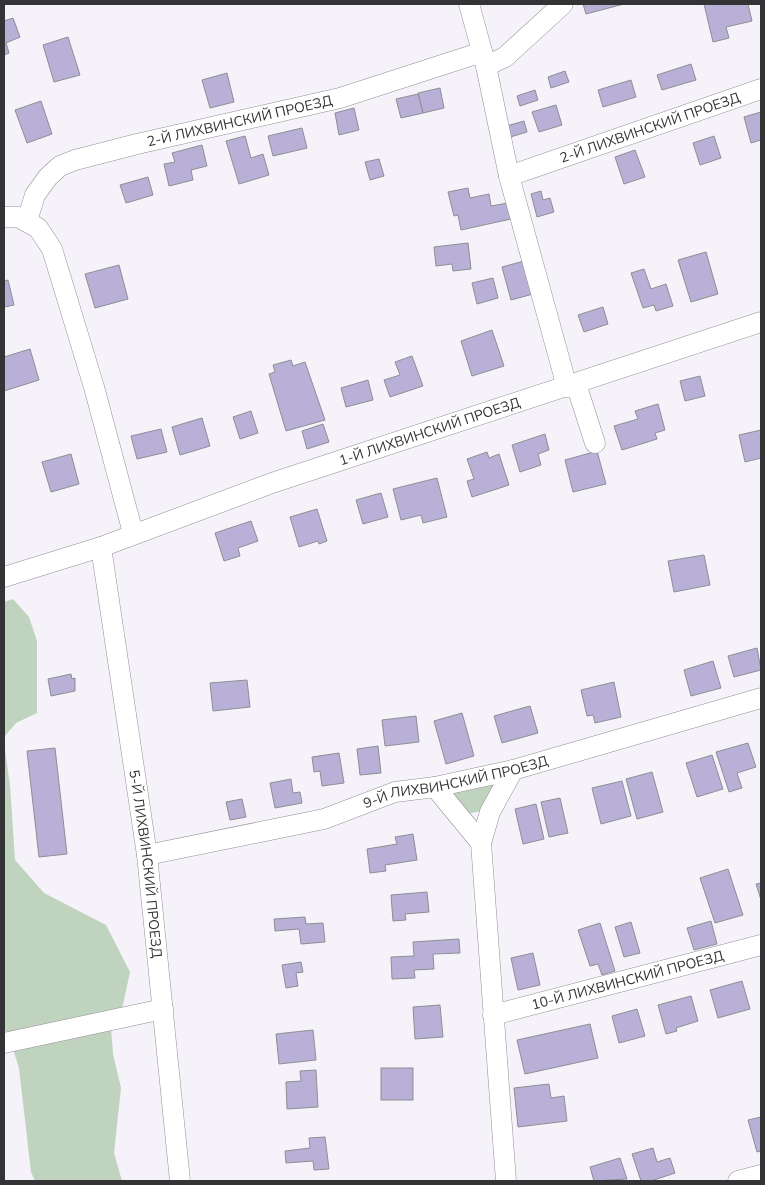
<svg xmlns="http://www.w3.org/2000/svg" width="765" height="1185" viewBox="0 0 765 1185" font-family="'Nunito Sans',sans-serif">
<rect width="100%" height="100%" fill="#f5f2f9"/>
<!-- green -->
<g fill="#c0d3be">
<path d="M13 599 29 617 37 641V713L16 723 4 737V602Z"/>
<path d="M4 743 10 785 15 860 44 893 106 925 130 972 121 1014 8 1037 4 1028Z"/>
<path d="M492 784 494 788 481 811 468 814 451 792Z"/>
<path d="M111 1028 113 1054 121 1088 114 1153 122 1181H35L31 1172 19 1068 13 1049Z"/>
</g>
<!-- building -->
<g fill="#b8b0d6" stroke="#8f8e94">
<path d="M583 4H624L586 14Z"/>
<path d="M704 4H748L752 21 726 27 729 38 713 42Z"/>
<path d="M13 18 20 37 6 43 9 53 4 55V21Z"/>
<path d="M68 37 80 75 54 82 43 45Z"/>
<path d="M691 64 696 80 662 90 657 75Z"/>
<path d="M565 71 569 82 551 88 548 77Z"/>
<path d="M227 73 234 102 210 108 202 80Z"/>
<path d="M631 80 636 97 603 107 598 90Z"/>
<path d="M440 88 444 108 423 113 418 93Z"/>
<path d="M535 90 538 100 520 106 517 96Z"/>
<path d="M418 94 423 113 401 118 396 99Z"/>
<path d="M41 101 52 134 27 143 15 110Z"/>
<path d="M556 105 562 125 539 132 532 112Z"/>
<path d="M354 108 359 130 339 135 335 113Z"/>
<path d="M761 112V140L751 143 744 117Z"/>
<path d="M524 121 527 132 507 138 503 127Z"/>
<path d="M302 128 307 148 273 156 268 136Z"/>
<path d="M245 136 251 158 263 154 269 175 239 184 226 141Z"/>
<path d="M714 136 721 158 700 165 693 143Z"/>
<path d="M202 145 207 166 191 170 193 180 169 186 164 164 175 162 172 153Z"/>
<path d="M635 150 645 177 624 184 615 157Z"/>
<path d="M379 159 384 176 370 180 365 162Z"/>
<path d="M148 177 153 195 126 203 120 185Z"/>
<path d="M468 188 470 198 489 194 491 206 508 203 511 219 461 230 458 215 454 216 448 192Z"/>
<path d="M541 191 543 200 550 198 554 212 537 217 531 194Z"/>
<path d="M468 243 471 269 453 271 452 264 436 266 434 247Z"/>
<path d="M706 252 718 294 691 302 678 260Z"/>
<path d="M524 261 533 294 511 300 502 267Z"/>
<path d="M119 265 128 299 95 308 85 274Z"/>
<path d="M644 269 651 289 666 284 673 306 656 311 654 305 643 308 631 273Z"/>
<path d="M493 278 498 298 477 304 472 283Z"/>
<path d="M8 280 14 305 4 307V281Z"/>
<path d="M603 307 608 324 584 332 578 315Z"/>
<path d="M492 330 504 366 472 376 461 341Z"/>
<path d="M30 349 39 380 4 391V357Z"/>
<path d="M412 356 423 386 390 397 384 380 400 375 395 362Z"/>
<path d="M291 360 293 366 305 362 325 420 286 431 269 374 275 372 273 365Z"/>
<path d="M700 376 705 396 685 401 680 381Z"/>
<path d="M368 380 373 400 346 407 341 388Z"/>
<path d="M658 404 665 430 655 433 657 439 622 450 614 426 638 419 635 411Z"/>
<path d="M251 411 258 433 240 439 233 417Z"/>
<path d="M202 418 210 446 180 455 172 427Z"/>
<path d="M323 424 329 442 307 449 302 431Z"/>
<path d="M161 429 167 452 137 459 131 436Z"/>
<path d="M761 430V458L745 462 739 435Z"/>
<path d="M545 434 549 450 538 454 541 465 520 472 512 445Z"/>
<path d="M597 451 606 484 573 492 565 460Z"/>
<path d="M487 452 489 458 499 454 509 485 472 497 467 481 474 479 467 459Z"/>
<path d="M71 454 79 484 51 492 42 462Z"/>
<path d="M437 478 447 517 423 523 421 515 401 520 393 489Z"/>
<path d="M381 493 388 517 363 524 356 500Z"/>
<path d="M317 509 327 541 319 544 318 541 299 547 290 517Z"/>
<path d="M251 521 258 541 238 548 240 556 224 561 215 533Z"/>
<path d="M704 555 710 585 674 592 668 561Z"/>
<path d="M757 648 761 670 734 677 728 656Z"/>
<path d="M713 661 721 688 691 696 684 670Z"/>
<path d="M71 674 72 679 75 678V691L51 696 48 679Z"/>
<path d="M247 680 250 707 213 711 210 683Z"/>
<path d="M614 682 621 717 595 723 593 715 587 716 581 690Z"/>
<path d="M530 706 538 733 502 743 494 716Z"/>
<path d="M462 713 474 756 446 764 434 721Z"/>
<path d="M416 716 419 742 385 746 382 720Z"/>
<path d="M748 743 756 767 737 773 742 788 729 792 716 752Z"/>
<path d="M378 746 381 773 360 775 357 749Z"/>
<path d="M55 748 67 854 39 857 27 751Z"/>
<path d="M339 753 344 783 322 786 320 771 314 772 312 757Z"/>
<path d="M712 755 723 789 697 797 686 763Z"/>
<path d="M652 772 663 812 637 819 626 779Z"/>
<path d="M291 779 293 793 300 792 302 803 275 808 270 783Z"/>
<path d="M622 781 631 816 601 824 592 788Z"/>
<path d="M560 798 568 833 549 837 541 802Z"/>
<path d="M242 799 246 817 230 820 226 802Z"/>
<path d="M536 804 544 839 523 844 515 809Z"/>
<path d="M413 834 417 860 385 865 386 871 370 873 367 849 397 844 395 837Z"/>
<path d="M728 869 743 915 715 923 700 878Z"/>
<path d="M761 883V900L756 884Z"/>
<path d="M427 892 429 912 405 914 406 920 393 921 391 895Z"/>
<path d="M305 917 306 924 323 923 325 942 301 944 299 929 275 931 274 919Z"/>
<path d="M711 921 717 944 694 950 687 928Z"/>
<path d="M631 922 640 953 624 957 615 927Z"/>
<path d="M600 923 615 971 602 975 598 964 590 966 578 930Z"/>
<path d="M459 939 460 953 433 954 434 969 414 970 415 978 392 979 391 957 414 956 413 942Z"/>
<path d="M533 953 540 985 518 990 511 958Z"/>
<path d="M301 962 303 972 296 973 298 986 286 988 282 965Z"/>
<path d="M742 981 750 1009 718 1018 710 990Z"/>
<path d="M691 996 698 1021 676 1028 677 1031 666 1034 658 1005Z"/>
<path d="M440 1005 443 1037 415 1039 413 1007Z"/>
<path d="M637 1009 645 1036 619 1043 612 1016Z"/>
<path d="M590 1024 598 1058 525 1074 517 1040Z"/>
<path d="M313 1030 316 1060 279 1064 276 1034Z"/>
<rect x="381" y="1068" width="32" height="32"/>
<path d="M316 1070 318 1107 287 1109 286 1082 301 1081 300 1071Z"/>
<path d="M549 1084 551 1098 564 1096 567 1121 518 1127 514 1088Z"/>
<path d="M761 1117V1151L757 1152 748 1120Z"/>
<path d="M325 1137 329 1169 314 1170 313 1161 286 1163 285 1151 310 1148 309 1138Z"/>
<path d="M653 1148 657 1162 670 1158 675 1173 651 1181H641L632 1154Z"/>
<path d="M620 1158 627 1179 594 1181 590 1167Z"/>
</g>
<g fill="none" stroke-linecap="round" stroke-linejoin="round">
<!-- minor casing -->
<g stroke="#939096" stroke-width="21">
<g id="minor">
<path d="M469 4 486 66 509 176 567 387"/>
<path d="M486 66 505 57 563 4"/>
<path id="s1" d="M509 176 761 89"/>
<path d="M4 217H18L38 228 52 249 94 387 133 533"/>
<path id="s2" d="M27 221 35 195 48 177 60 166 75 160 137 144 340 98 482 52"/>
<path d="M576 384 595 443"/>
<path id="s3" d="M101 547 147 855 180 1181"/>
<path id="s4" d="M4 577 101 547 272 483 761 322"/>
<path d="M435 787 481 843 506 1181"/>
<path d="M481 843 490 812 513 770"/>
<path id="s5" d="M147 855 324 819 395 792 435 787 513 770 761 698"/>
<path id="s6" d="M493 1015 761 945"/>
<path d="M4 1043 163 1009"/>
<path d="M738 1181 761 1175"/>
</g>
</g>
<!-- minor -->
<use href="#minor" stroke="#fff" stroke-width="20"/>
</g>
<g text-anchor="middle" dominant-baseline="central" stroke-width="4" stroke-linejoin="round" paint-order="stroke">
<!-- street labels -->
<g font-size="14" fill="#343335" stroke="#fff">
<text stroke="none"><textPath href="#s2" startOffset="251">2-Й ЛИХВИНСКИЙ ПРОЕЗД</textPath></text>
<text stroke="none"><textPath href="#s1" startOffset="149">2-Й ЛИХВИНСКИЙ ПРОЕЗД</textPath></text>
<text stroke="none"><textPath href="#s4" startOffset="450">1-Й ЛИХВИНСКИЙ ПРОЕЗД</textPath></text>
<text stroke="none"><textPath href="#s5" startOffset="318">9-Й ЛИХВИНСКИЙ ПРОЕЗД</textPath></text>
<text stroke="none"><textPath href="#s3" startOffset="320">5-Й ЛИХВИНСКИЙ ПРОЕЗД</textPath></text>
<text stroke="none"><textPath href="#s6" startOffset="139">10-Й ЛИХВИНСКИЙ ПРОЕЗД</textPath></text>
</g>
</g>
<!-- border -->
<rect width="765" height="1185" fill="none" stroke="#343335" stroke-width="10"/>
</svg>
